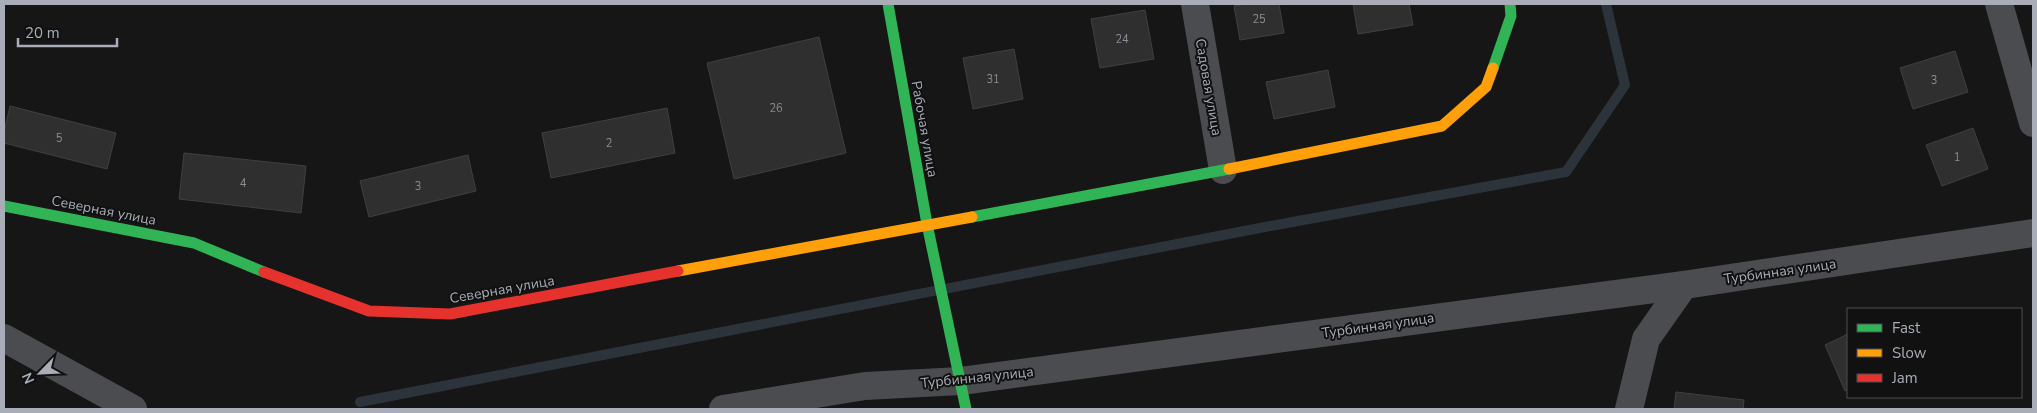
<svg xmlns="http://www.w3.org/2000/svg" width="2037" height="413" font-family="'Nunito Sans',sans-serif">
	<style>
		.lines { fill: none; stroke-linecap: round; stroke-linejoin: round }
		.stream { stroke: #2c333a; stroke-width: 10 }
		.building { fill: #2f2f30; stroke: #3f4043 }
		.street { stroke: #4b4c4f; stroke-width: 28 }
		.fast { stroke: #30b455; stroke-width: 11 }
		.slow { stroke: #ff9f0a; stroke-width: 11 }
		.jam { stroke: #e5322d; stroke-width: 11 }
		.labels { text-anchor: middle; stroke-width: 4; stroke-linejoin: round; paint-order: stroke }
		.number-label { font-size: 11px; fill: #8a8e95 }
		.street-label { font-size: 14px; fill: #a8adb7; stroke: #111112 }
	</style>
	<rect width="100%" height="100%" fill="#161617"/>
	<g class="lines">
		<path class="stream" d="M 360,402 L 1265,227 L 1566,172 L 1625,85 L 1606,4"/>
	</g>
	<g class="building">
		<path d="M 1246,4 L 1279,4 L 1284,33 L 1240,40 L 1234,6 Z"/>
		<path d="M 1353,4 L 1409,4 L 1413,25 L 1358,34 Z"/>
		<path d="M 1145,10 L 1154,59 L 1100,68 L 1091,19 Z"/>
		<path d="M 819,37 L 846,153 L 734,179 L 707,63 Z"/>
		<path d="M 1014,49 L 1023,99 L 973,109 L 963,58 Z"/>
		<path d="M 1955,51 L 1968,92 L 1913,109 L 1900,68 Z"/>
		<path d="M 1328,70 L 1335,107 L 1274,119 L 1266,82 Z"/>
		<path d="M 10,106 L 116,133 L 107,169 L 4,143 L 4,132 Z"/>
		<path d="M 667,108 L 675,153 L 551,178 L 542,133 Z"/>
		<path d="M 1973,128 L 1988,169 L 1942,186 L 1926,145 Z"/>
		<path d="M 184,153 L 306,166 L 301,213 L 179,199 Z"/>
		<path d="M 468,155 L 476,191 L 369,217 L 360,181 Z"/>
		<path d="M 1848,334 L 1848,390 L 1845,391 L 1825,345 Z"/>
		<path d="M 1676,392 L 1744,400 L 1743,409 L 1674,409 Z"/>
	</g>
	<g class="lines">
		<g class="street">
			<path d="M 1195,4 L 1223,170"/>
			<path d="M 1999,4 L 2033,123"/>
			<path d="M 4,338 L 133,409"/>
			<path d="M 723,409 L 865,386 L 961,381 L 1684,285 L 2033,233"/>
			<path d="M 1629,409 L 1646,339 L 1684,285"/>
		</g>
		<g class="fast">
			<path d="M 888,4 L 927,224 L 966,409"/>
			<path d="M 1493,68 L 1511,16 L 1510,4"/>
			<path d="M 4,206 L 194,243 L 264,272"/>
			<path d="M 972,217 L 1229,169"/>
		</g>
		<g class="slow">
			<path d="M 1229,169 L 1442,126 L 1486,87 L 1493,68"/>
			<path d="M 678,271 L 972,217"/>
		</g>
		<path class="jam" d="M 264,272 L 369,311 L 450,314 L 678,271"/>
	</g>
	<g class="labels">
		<g class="number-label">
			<text x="1259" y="23">25</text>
			<text x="1122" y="43">24</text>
			<text x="993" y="83">31</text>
			<text x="1934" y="84">3</text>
			<text x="776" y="112">26</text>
			<text x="59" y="142">5</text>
			<text x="609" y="147">2</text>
			<text x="1957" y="161">1</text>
			<text x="243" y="187">4</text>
			<text x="418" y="190">3</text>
		</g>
		<g class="street-label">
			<text transform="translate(1209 87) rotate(80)" y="5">Садовая улица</text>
			<text transform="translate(925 129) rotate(80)" y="5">Рабочая улица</text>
			<text transform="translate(104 210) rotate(11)" y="5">Северная улица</text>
			<text transform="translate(1780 271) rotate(-8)" y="5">Турбинная улица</text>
			<text transform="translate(502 289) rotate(-10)" y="5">Северная улица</text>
			<text transform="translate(1378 325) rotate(-8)" y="5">Турбинная улица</text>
			<text transform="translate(977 377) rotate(-6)" y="5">Турбинная улица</text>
		</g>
	</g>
	<rect width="2037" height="413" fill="none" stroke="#a8adb7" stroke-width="10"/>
	<rect x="1847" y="308" width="175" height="90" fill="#111112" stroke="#4d4f54"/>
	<rect x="1857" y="324" width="25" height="8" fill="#30b455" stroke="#4d4f54"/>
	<text x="1892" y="333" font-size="15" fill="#a8adb7">Fast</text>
	<rect x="1857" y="349" width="25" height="8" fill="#ff9f0a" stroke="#4d4f54"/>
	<text x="1892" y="358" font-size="15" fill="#a8adb7">Slow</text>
	<rect x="1857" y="374" width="25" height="8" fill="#e5322d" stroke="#4d4f54"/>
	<text x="1892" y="383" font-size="15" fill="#a8adb7">Jam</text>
	<g transform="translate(40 373) rotate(246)" stroke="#111112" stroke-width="4" paint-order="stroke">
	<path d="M0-4L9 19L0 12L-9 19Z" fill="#a8adb7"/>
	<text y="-8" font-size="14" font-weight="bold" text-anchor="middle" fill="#a8adb7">N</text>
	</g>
	<path d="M18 38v8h99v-8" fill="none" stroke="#a8adb7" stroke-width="2.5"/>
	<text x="25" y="38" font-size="15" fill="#a8adb7" stroke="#111112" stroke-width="4" paint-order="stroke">20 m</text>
</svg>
